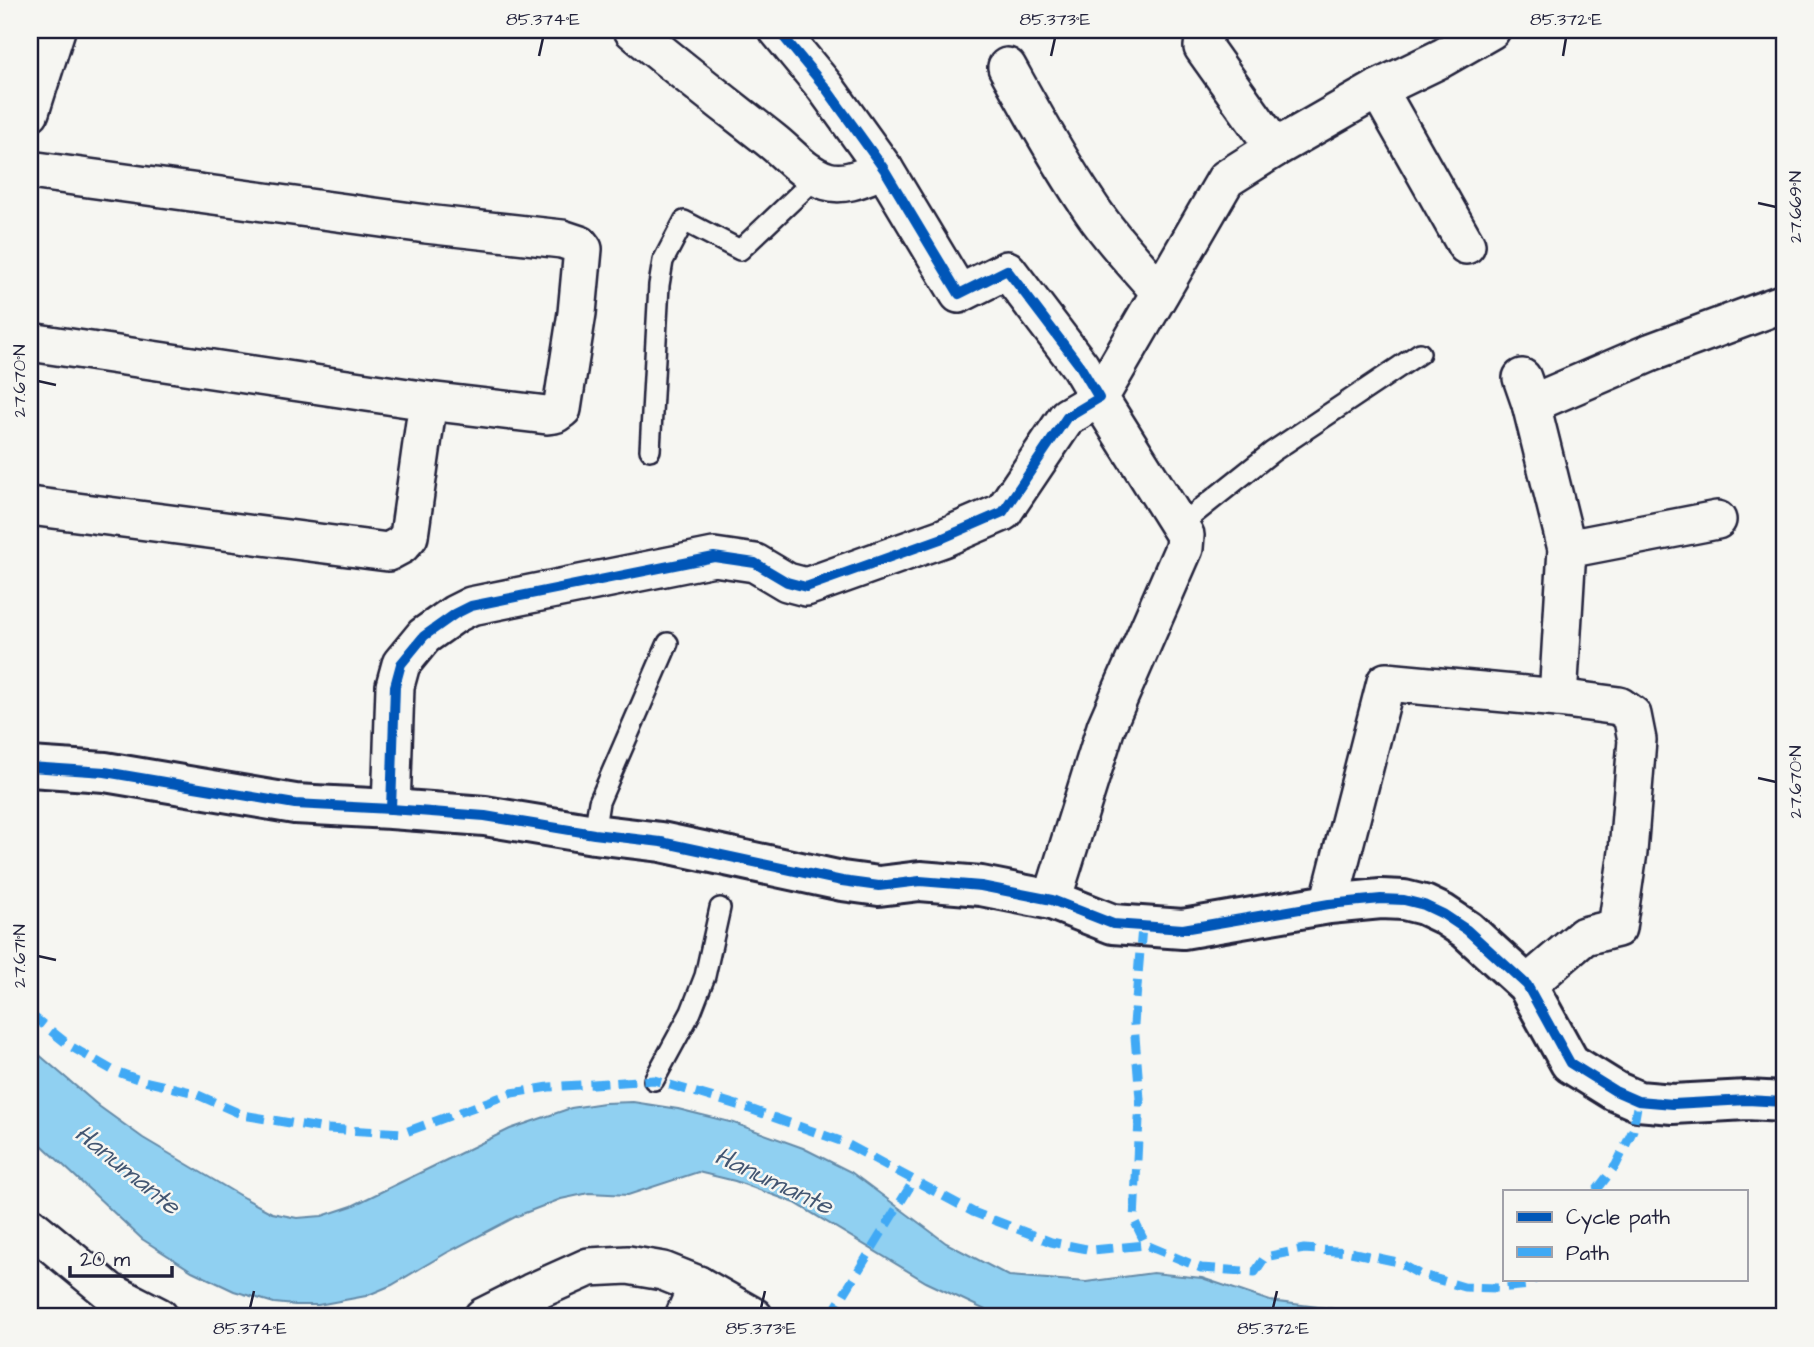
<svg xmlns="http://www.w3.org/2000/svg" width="1814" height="1347" font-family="'Architects Daughter',sans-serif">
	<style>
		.water { fill: #90d0f1; stroke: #648aa8; stroke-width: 2 }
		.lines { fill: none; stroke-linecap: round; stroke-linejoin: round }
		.service-casing { stroke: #22223b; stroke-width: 24 }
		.minor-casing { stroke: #22223b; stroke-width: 42 }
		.tertiary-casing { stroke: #22223b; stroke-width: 44 }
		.service { stroke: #f6f6f2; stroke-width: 19 }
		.minor { stroke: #f6f6f2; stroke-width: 37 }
		.tertiary { stroke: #f6f6f2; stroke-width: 38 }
		.quiet { stroke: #3fa9f5; stroke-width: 9; stroke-dasharray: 18 9; stroke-linecap: butt }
		.cycleway-casing { stroke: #f6f6f2; stroke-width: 15 }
		.cycleway { stroke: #0057b8; stroke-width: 10 }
		.ticks { fill: none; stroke: #22223b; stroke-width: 2.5 }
		.labels { text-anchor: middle; stroke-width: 5; stroke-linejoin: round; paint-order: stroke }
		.water-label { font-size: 26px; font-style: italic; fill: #435672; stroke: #f6f6f2 }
		.neatline { fill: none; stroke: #22223b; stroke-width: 2.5 }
		.ticks-label { font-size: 18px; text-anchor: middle; fill: #22223b }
	</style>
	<rect width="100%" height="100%" fill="#f6f6f2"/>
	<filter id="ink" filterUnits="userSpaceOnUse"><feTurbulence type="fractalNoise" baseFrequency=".0143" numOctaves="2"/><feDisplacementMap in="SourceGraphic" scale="14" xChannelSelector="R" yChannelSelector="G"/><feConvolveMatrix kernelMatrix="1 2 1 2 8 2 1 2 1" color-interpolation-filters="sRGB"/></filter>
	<g filter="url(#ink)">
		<g class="water">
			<path d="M 30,1047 L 100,1107 L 143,1138 L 244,1198 L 272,1213 L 297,1218 L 322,1216 L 352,1206 L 510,1129 L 571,1108 L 604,1103 L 633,1102 L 678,1109 L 734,1123 L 803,1148 L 851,1172 L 946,1243 L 1009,1276 L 1086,1282 L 1153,1273 L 1202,1278 L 1270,1301 L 1350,1311 L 1369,1317 L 1000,1317 L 926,1282 L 795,1203 L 735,1181 L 698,1172 L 628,1195 L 589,1193 L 561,1199 L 517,1216 L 448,1252 L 392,1285 L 366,1296 L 318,1305 L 295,1305 L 274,1303 L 234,1291 L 192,1271 L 142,1239 L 30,1134 Z"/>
			<path d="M 1590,1313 L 1627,1317 L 1540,1317 L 1547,1316 Z"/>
		</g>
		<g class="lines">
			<g class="service-casing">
				<g id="service">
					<path d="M 650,450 L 659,285 L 663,261 L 684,221 L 740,250 L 817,177"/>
					<path d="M 1179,526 L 1272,452 L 1420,353"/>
					<path d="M 594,834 L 599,802 L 668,643"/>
					<path d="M 654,1080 L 691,1012 L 705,976 L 720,908"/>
				</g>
			</g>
			<g class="minor-casing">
				<g id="minor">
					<path d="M 633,30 C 678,68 725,104 772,141 C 790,155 804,174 827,181 C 846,187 867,175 884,169"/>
					<path d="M 1205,30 L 1203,47 L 1275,148"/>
					<path d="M 1007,67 C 1032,112 1057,158 1086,201 C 1107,234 1135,263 1160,292"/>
					<path d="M 1378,89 L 1466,245"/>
					<path d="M 30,112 L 56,30"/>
					<path d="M 30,170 L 426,224 L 562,239 L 580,245 L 583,249 L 577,313 L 562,409 L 555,414 L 547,415 L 428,401"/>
					<path d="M 30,342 L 428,401 L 409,536 L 401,545 L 388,552 L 30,506"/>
					<path d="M 1522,378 L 1531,404 L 1567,549 L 1558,698"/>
					<path d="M 1531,404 L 1652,352 L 1784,303"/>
					<path d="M 1567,549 L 1717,520"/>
					<path d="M 391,809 L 395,686 L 401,664 L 424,636 L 455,614 L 471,606 L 714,557 L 755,563 L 787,582 L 806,587 L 943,538 L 1003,512 L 1067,417 L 1099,398 L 1080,366 L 1007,270 L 959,294 L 884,169 L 825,87 L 778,30"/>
					<path d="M 1052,900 L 1106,727 L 1184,548 L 1185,535 L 1099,398 L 1226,179 L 1275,148 L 1378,89 L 1442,58 L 1491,30"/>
					<path d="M 1329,904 L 1386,682 L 1558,698 L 1619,706 L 1632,715 L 1637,740 L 1628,852 L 1617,928 L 1584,936 L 1527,985"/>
					<path d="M 30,1226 L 110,1292 L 159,1317"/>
					<path d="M 483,1317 L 531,1293 L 589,1267 L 628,1265 L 663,1271 L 698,1285 L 754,1317"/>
					<path d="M 684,1317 L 698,1285"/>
				</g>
			</g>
			<g class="tertiary-casing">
				<path id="tertiary" d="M 30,767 L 105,772 L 295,804 L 391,809 L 485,816 L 594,834 L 661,842 L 842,881 L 879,886 L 920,881 L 981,886 L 1052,900 L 1113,924 L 1183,929 L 1329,904 L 1381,899 L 1404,900 L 1424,905 L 1443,914 L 1467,930 L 1527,985 L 1570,1063 L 1615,1091 L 1638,1101 L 1673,1104 L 1747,1100 L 1784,1102"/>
			</g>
			<use href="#service" class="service"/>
			<use href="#minor" class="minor"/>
			<use href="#tertiary" class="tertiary"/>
			<g class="quiet">
				<path d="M 1142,927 L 1134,1024 L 1140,1099 L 1134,1220 L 1146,1245 L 1201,1268 L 1255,1272 L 1265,1257 L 1304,1249 L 1350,1252 L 1398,1262 L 1419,1274 L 1464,1287 L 1501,1288 L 1529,1285 L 1534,1279"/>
				<path d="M 30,1014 L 70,1046 L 112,1070 L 140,1080 L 191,1092 L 243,1115 L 326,1129 L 403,1133 L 512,1093 L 549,1087 L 654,1080 L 747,1108 L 843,1142 L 973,1212 L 1051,1242 L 1092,1250 L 1146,1245"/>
				<path d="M 1596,1191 L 1616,1165 L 1633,1130 L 1638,1101"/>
				<path d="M 830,1317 L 914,1180"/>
			</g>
			<g class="cycleway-casing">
				<g id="cycleway">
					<path d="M 30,767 L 105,772 L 295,804 L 391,809 L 485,816 L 594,834 L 661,842 L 842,881 L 879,886 L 920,881 L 981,886 L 1052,900 L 1113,924 L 1183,929 L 1329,904 L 1381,899 L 1404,900 L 1424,905 L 1443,914 L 1467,930 L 1527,985 L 1570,1063 L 1615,1091 L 1638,1101 L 1673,1104 L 1747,1100 L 1784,1102"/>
					<path d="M 391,809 L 395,686 L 401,664 L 424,636 L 455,614 L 471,606 L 714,557 L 755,563 L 787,582 L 806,587 L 943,538 L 1003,512 L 1067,417 L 1099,398 L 1080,366 L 1007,270 L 959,294 L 884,169 L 825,87 L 778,30"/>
				</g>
			</g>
			<use href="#cycleway" class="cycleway"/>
		</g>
	</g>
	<path class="ticks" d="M 539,56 L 543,38M 1051,56 L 1055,38M 1563,56 L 1566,38M 1758,203 L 1776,207M 38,381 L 56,385M 1758,778 L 1776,782M 38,956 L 56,960M 250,1308 L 254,1291M 761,1308 L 765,1291M 1273,1308 L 1277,1291"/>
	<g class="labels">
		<g class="water-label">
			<text transform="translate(128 1169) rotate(39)" y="9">Hanumante</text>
			<text transform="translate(774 1180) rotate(25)" y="9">Hanumante</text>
		</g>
	</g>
	<rect width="1814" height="1347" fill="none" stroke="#f6f6f2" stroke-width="77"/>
	<rect x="1503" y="1190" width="245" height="91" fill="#f6f6f2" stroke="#a1a1a9" stroke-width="2"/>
	<rect x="1517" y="1212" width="35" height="10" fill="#0057b8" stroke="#a1a1a9" stroke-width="2"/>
	<text x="1566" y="1224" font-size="21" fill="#22223b">Cycle path</text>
	<rect x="1517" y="1247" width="35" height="10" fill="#3fa9f5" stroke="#a1a1a9" stroke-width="2"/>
	<text x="1566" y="1260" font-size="21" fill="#22223b">Path</text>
	<path d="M70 1266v10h102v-10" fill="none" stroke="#22223b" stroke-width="3.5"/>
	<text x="80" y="1266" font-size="21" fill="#22223b" stroke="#f6f6f2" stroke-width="5" paint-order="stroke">20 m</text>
	<rect x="38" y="38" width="1738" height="1270" class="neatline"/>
	<g class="ticks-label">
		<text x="543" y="25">85.374°E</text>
		<text x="1055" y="25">85.373°E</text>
		<text x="1566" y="25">85.372°E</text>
		<text transform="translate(1795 207) rotate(-90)" y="6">27.669°N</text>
		<text transform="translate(19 381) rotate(-90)" y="6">27.670°N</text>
		<text transform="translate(1795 782) rotate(-90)" y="6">27.670°N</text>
		<text transform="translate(19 956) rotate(-90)" y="6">27.671°N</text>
		<text x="250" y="1334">85.374°E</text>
		<text x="761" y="1334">85.373°E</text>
		<text x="1273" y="1334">85.372°E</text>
	</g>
</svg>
